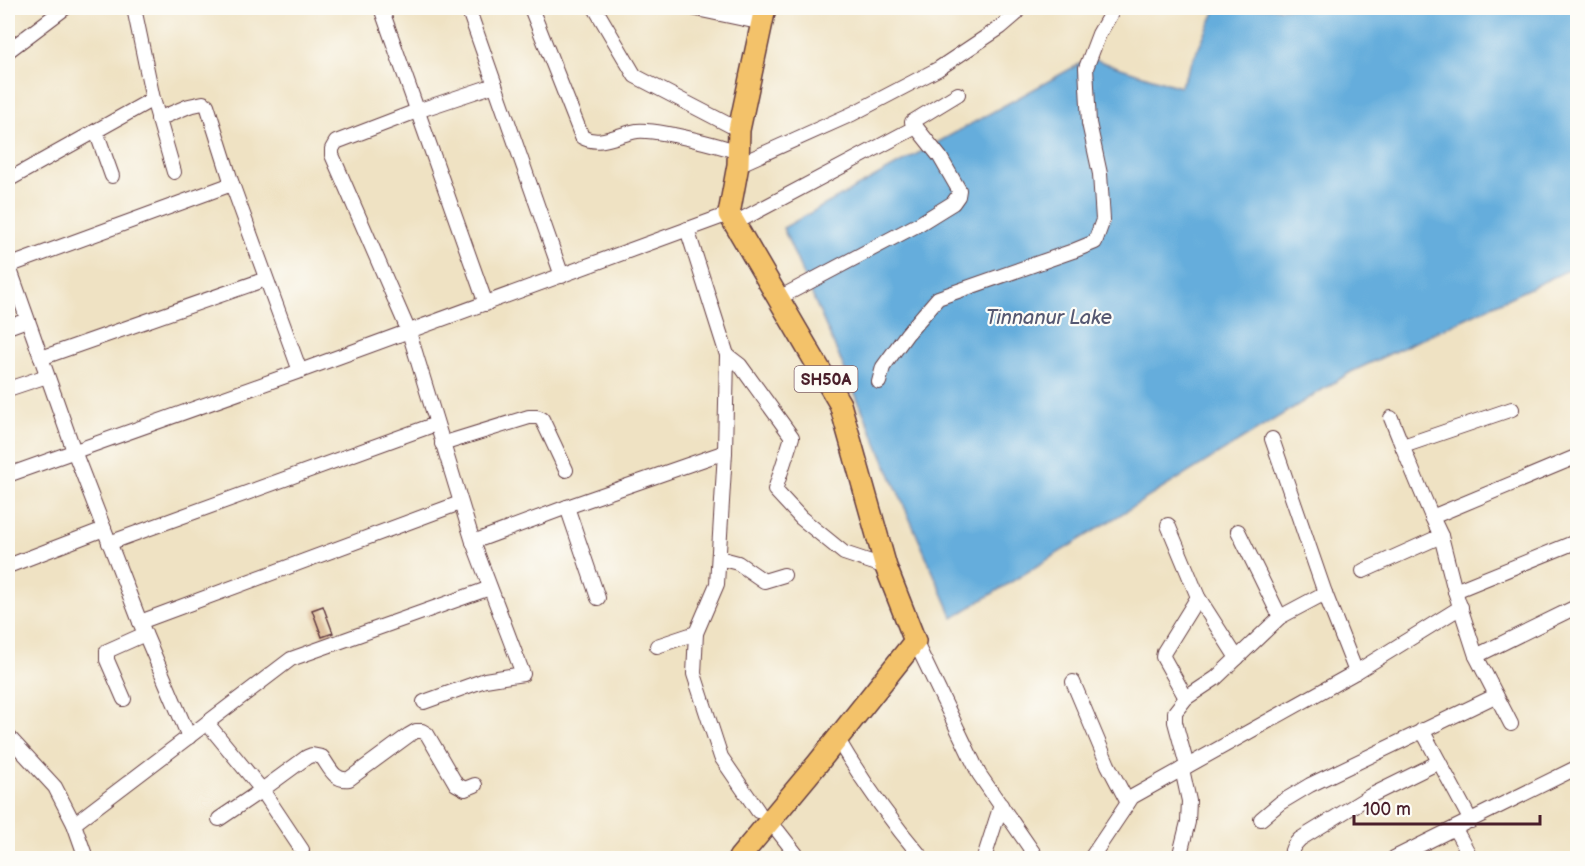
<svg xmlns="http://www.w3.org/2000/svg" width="1585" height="866" font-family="'Balsamiq Sans',sans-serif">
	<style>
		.water { fill: #65addc; stroke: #586684; stroke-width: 1.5 }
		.building { fill: #dcb993 }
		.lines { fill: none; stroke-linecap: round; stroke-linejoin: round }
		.minor-casing { stroke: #633c42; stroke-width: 16 }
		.primary-casing { stroke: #633c42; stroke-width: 24 }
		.minor { stroke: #fff; stroke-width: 14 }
		.primary { stroke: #f3c26a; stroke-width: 21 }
		.labels { text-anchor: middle; stroke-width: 4.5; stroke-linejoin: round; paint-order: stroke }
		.shield { fill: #fdfcf7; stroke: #806168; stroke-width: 1.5 }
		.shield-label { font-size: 16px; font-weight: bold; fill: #4a1f2b }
		.water-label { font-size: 20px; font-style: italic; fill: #555872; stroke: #fdfcf7 }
	</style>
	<rect width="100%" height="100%" fill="#fdfcf7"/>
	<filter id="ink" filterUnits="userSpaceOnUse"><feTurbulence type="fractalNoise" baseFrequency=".0167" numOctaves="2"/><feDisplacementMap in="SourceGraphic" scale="12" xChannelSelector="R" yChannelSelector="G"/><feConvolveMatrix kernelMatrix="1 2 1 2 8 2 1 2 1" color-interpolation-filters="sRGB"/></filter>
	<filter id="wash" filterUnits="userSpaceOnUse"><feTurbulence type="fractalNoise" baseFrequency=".008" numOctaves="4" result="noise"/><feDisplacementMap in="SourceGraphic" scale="24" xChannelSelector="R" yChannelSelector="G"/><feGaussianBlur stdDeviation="1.35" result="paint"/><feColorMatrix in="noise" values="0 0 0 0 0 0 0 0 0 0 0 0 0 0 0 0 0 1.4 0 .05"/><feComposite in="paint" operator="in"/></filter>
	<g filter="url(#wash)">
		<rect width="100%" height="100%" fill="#efe2c3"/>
		<path class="water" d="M 1217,8 L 1577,8 L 1577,266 L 1351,372 L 953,618 L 783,228 L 1090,58 L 1180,87 Z"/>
		<g id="blocks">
			<path class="building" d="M 323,606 L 333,633 L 322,637 L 312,610 Z"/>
		</g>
	</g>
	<g filter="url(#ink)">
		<use href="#blocks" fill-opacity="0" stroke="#633c42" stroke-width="1.5"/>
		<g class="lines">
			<g class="minor-casing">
				<g id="minor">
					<path d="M 134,8 L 153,99 L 174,172"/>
					<path d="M 381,8 L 486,304"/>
					<path d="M 468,8 L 562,276"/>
					<path d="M 531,8 L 582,137 C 600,147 618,134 637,131 C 649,130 662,133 674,135 C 697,140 716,144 738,152"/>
					<path d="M 595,8 L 635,76 L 739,130"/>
					<path d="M 692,8 L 763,23"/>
					<path d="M 8,51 L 65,8"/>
					<path d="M 158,119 L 189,106 L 203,103 L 207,105 L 232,184 L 300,371"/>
					<path d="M 96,131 L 112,176"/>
					<path d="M 738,165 L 852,114 L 938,69 L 1001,27 L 1015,15 L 1019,8"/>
					<path d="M 8,180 L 153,99"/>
					<path d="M 735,223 L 916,127"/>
					<path d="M 687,229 L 727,355 L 725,452 L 717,584 L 696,633 L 694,674 L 721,757 L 758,811"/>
					<path d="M 8,264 L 74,451 L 140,622 L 189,737"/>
					<path d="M 8,266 L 232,184"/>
					<path d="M 779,298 L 919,224 L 953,203 L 958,196 L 959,190 L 940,157 L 912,122 L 958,94"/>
					<path d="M 8,327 L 27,320"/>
					<path d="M 727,355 L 740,365 L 792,437 L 775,490 L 801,518 L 844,553 L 886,567"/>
					<path d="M 41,358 L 266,279"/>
					<path d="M 879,382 L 883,367 L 907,334 L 938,298 L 1073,251 L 1095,242 L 1103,220 L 1100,174 L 1089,123 L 1086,68 L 1099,34 L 1114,8"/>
					<path d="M 8,389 L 47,376"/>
					<path d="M 1391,418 L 1403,448"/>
					<path d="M 1272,439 L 1325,593 L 1356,672"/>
					<path d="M 442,444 L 529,417 L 537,417 L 542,419 L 566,470"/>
					<path d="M 8,475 L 300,371 L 729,214"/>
					<path d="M 567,507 L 598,598"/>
					<path d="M 1432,517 L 1403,448 L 1409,444 L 1512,409"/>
					<path d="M 1168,525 L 1198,597 L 1237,658"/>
					<path d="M 1238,531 L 1280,617"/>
					<path d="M 473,542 L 567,507 L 725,452"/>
					<path d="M 109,543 L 436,424"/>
					<path d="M 719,558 L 738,563 L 764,581 L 784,575"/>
					<path d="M 8,566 L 104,529"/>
					<path d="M 1363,571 L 1441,536"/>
					<path d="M 1455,591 L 1578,541"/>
					<path d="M 140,622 L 460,503"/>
					<path d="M 915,641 L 979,774 L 1037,858"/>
					<path d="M 657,646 L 696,633"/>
					<path d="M 1476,656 L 1578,606"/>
					<path d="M 1073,682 L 1108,765 L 1128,803"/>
					<path d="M 1186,698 L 1163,657 L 1164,652 L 1198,597"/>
					<path d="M 124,699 L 107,660 L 107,651 L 145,634"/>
					<path d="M 424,702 L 485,680 L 523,674 L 473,542 L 409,332 L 332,155 L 332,149 L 336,142 L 417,111 L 495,85"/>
					<path d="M 207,723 L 262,790 L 307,757 L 312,755 L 322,757 C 330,768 334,781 349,779 L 409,735 L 416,731 L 422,731 L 427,734 L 456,784 L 465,789 L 475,785"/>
					<path d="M 1511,724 L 1476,656 L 1455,591 L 1441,536 L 1432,517 L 1578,456"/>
					<path d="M 1422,730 L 1471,821"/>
					<path d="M 8,736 L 55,787 L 74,824 L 86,858"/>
					<path d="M 837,738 C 862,781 891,821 922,858"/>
					<path d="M 1187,766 L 1175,722 L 1175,712 L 1186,698 L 1216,678 L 1280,617 L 1325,593"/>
					<path d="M 219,819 L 262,790 L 302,850"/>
					<path d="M 1261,819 L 1280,803 L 1310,785 L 1495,696"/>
					<path d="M 74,824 L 291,659 L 490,588"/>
					<path d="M 1455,829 L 1471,858"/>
					<path d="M 778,831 L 799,858"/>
					<path d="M 984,858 L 1001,805"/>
					<path d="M 1091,858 L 1132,797 L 1356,672 L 1461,607"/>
					<path d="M 1179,858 L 1188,822 L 1189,801 L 1182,769"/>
					<path d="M 1292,858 C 1290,850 1294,845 1300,839 L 1370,796 L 1439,762"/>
					<path d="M 1394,858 L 1578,767"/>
				</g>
			</g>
			<g class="primary-casing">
				<path id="primary" d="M 739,858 L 818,763 L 915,641 L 886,567 L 840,404 L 729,214 L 738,165 L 739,130 L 765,8"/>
			</g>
			<use href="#minor" class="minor"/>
			<use href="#primary" class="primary"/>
		</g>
	</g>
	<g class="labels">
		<rect class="shield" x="794.5" y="366" width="63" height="26" rx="4.5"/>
		<g class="shield-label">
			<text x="826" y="385">SH50A</text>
		</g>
		<g class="water-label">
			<text x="1049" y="324">Tinnanur Lake</text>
		</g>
	</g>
	<rect width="1585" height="866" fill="none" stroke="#fdfcf7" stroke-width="30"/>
	<path d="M1354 815v9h186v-9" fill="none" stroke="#4a1f2b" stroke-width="3"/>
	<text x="1363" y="815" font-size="18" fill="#4a1f2b" stroke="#fdfcf7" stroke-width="4.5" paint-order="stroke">100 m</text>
</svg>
